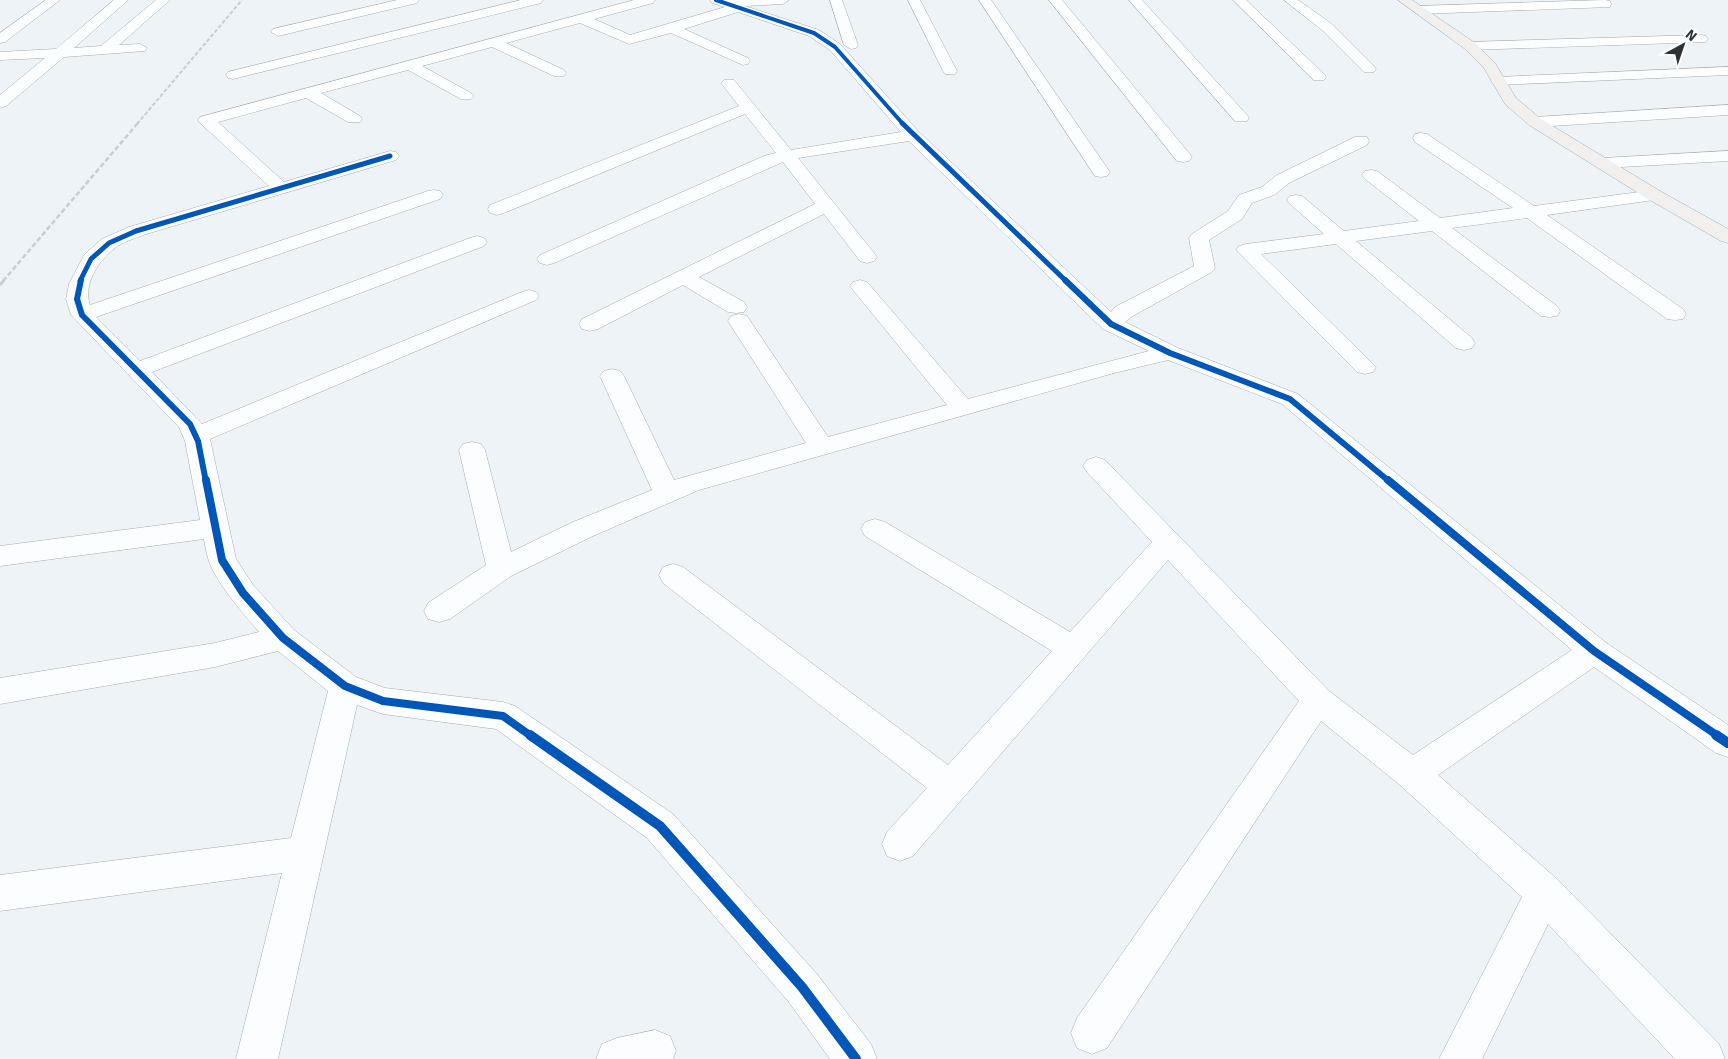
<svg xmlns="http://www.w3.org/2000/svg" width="1728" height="1059" font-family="Signika,sans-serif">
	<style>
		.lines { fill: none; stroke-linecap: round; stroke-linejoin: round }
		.street-casing { stroke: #a8adb0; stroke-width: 1 }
		.secondary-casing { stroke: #a8adb0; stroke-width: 1 }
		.street { fill: #fcfdfe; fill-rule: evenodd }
		.secondary { fill: #f1f0ee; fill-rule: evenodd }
		.rail-far2 { stroke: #cbcdce; stroke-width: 2; stroke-dasharray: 4 2; stroke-linecap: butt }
		.rail-far1 { stroke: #cbcdce; stroke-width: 2.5; stroke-dasharray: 5 2.5; stroke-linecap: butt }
		.rail { stroke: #cbcdce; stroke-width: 3; stroke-dasharray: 6 3; stroke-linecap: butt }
		.cycleway-far4-casing { stroke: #fff; stroke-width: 5.5 }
		.cycleway-far3-casing { stroke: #fff; stroke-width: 7 }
		.cycleway-far2-casing { stroke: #fff; stroke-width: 9 }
		.cycleway-far1-casing { stroke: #fff; stroke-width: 11 }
		.cycleway-casing { stroke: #fff; stroke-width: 13 }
		.cycleway-far4 { stroke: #0057b8; stroke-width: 4 }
		.cycleway-far3 { stroke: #0057b8; stroke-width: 5 }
		.cycleway-far2 { stroke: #0057b8; stroke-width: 6 }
		.cycleway-far1 { stroke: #0057b8; stroke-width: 8 }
		.cycleway { stroke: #0057b8; stroke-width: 10 }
	</style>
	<rect width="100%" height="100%" fill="#eef3f7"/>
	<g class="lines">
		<g class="street-casing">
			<g id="street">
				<path d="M 46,0 L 60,0 L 5,42 L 0,43 L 0,33 Z"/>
				<path d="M 114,0 L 128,0 L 74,48 L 101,46 L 156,0 L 170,0 L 119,45 L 140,44 L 147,48 L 145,51 L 64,57 L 6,106 L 0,108 L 0,95 L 45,58 L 0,60 L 0,52 L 56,49 Z"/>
				<path d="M 397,0 L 419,0 L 417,3 L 278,36 L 271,32 L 273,29 Z"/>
				<path d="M 521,0 L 543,0 L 541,3 L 233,79 L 228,78 L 226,75 L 228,72 Z"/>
				<path d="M 634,0 L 655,0 L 653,3 L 594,19 L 630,35 L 725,7 L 712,3 L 710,0 L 789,0 L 783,4 L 745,6 L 819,30 L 840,44 L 919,132 L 1111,312 L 1115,307 L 1194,266 L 1189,238 L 1192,234 L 1228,211 L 1239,195 L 1262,187 L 1277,175 L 1355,137 L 1367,137 L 1369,141 L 1367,145 L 1289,183 L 1274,195 L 1252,203 L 1242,219 L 1209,240 L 1215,268 L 1212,272 L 1131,317 L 1125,322 L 1178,348 L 1298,394 L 1605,642 L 1728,725 L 1728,757 L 1716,753 L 1594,667 L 1438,775 L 1557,879 L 1719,1044 L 1725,1059 L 1675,1059 L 1548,924 L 1482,1059 L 1439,1059 L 1522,897 L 1400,785 L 1321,721 L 1107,1048 L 1092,1054 L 1077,1048 L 1071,1033 L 1077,1018 L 1299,701 L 1168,560 L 913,856 L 900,861 L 887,856 L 882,844 L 887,832 L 927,788 L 663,583 L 659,575 L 663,567 L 673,564 L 683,567 L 948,765 L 1052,651 L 865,536 L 861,529 L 865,522 L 875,519 L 885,522 L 1070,632 L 1152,542 L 1087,472 L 1083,466 L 1087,460 L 1096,457 L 1105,460 L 1329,691 L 1413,755 L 1572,650 L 1282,404 L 1168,360 L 1114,373 L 699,490 L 593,536 L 511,576 L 450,619 L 439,622 L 428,619 L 424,611 L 428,603 L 486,565 L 459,450 L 463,444 L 472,442 L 481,444 L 485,450 L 511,552 L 573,522 L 652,490 L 600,376 L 604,371 L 612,369 L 620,371 L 624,376 L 674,480 L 806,443 L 728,321 L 731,316 L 739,314 L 747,316 L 828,437 L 947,405 L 853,290 L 850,286 L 853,282 L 860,280 L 867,282 L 968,399 L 1149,351 L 1103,329 L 909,141 L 798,158 L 874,253 L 877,257 L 874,261 L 867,263 L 860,261 L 824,214 L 699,277 L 744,302 L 747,307 L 744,312 L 736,313 L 728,312 L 683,285 L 598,329 L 590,331 L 582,329 L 579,324 L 582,319 L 815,204 L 783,162 L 554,263 L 547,265 L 540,263 L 537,259 L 540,255 L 764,156 L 776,153 L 745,114 L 504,213 L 497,215 L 490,213 L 488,209 L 490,205 L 739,106 L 721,83 L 724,80 L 734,80 L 791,150 L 901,132 L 830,50 L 809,36 L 738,12 L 684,29 L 748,58 L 750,61 L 748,64 L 743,65 L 671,33 L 629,44 L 580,23 L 506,43 L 564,70 L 566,73 L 564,76 L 554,76 L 492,47 L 422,66 L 471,93 L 474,96 L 471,99 L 461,99 L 408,70 L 321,93 L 360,116 L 362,119 L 360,122 L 348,122 L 306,98 L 218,122 L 284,182 L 390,151 L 396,152 L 399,156 L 396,160 L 143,235 C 134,239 122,242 115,248 C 98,261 83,284 90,305 L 428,191 L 434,190 L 440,191 L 443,195 L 440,199 L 96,317 L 140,361 L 470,238 L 477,236 L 484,238 L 487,242 L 484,246 L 152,372 L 202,424 L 522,292 L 529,290 L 536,292 L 539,296 L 536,300 L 210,439 L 236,559 L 253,585 L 294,630 L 356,677 L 385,688 L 503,702 L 515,706 L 673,814 L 816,973 L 871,1044 L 877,1059 L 830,1059 L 788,1001 L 647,838 L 496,729 L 383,714 L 357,705 L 278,1059 L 236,1059 L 282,873 L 0,911 L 0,875 L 291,838 L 328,691 L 278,651 L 215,667 L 0,704 L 0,678 L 215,643 L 259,632 C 244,614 214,581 208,558 C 206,552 205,545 204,539 L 0,566 L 0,546 L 200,520 L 185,441 L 179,427 L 71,315 L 66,299 L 69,284 L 84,255 L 102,239 L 129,227 L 269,186 L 200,123 L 198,120 L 200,117 Z"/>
				<path d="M 830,0 L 842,0 L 858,45 L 856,48 L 851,49 L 844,45 Z"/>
				<path d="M 908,0 L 920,0 L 957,71 L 955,74 L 945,74 L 943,71 Z"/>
				<path d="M 979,0 L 991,0 L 1110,172 L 1107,176 L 1101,177 L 1095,176 Z"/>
				<path d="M 1049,0 L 1062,0 L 1189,153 L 1192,157 L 1189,161 L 1183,162 L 1177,161 Z"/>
				<path d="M 1129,0 L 1142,0 L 1247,115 L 1249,118 L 1247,121 L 1235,121 Z"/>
				<path d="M 1233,0 L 1246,0 L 1324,74 L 1326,77 L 1324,80 L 1314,80 Z"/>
				<path d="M 1284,0 L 1298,0 L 1332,24 L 1374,66 L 1376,69 L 1374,72 L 1364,72 L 1322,30 Z"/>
				<path d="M 1605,0 L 1610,1 L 1611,4 L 1610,7 L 1419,14 L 1413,10 L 1419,6 Z"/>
				<path d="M 1701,35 L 1706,36 L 1708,39 L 1706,42 L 1470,50 L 1463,46 L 1470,42 Z"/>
				<path d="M 1728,67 L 1728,75 L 1498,85 L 1493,84 L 1491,81 L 1493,78 L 1498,77 Z"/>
				<path d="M 1728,105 L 1728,115 L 1535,127 L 1529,125 L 1527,122 L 1529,119 L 1535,117 Z"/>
				<path d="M 1421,133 L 1427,134 L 1534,206 L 1654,190 L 1660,191 L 1663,195 L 1660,199 L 1654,200 L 1547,215 L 1683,309 L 1686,314 L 1683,319 L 1675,320 L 1667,319 L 1527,218 L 1452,228 L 1557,306 L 1560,311 L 1557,316 L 1549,317 L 1541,316 L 1432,231 L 1356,241 L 1472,338 L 1475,343 L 1472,348 L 1464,350 L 1456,348 L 1336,244 L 1261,254 L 1376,367 L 1373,372 L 1365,374 L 1357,372 L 1236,250 L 1239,246 L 1246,244 L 1324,234 L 1290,204 L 1287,200 L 1290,196 L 1296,195 L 1302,196 L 1344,231 L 1419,221 L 1365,179 L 1362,175 L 1365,171 L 1371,170 L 1377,171 L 1440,218 L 1513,208 L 1415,142 L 1413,138 L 1415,134 Z"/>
				<path d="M 1728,151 L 1728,161 L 1603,168 L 1597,167 L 1594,163 L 1597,159 L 1603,158 Z"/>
				<path d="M 655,1030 L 670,1036 L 676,1051 L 673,1059 L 596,1059 L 602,1044 L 617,1038 Z"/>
			</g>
		</g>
		<g class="secondary-casing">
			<path id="secondary" d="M 1398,0 L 1412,0 L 1475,43 L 1495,63 L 1516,98 L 1541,119 L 1660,191 L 1728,229 L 1728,243 L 1721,241 L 1648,199 L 1529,125 L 1505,104 L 1484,68 L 1465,49 Z"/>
		</g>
		<use href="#street" class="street"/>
		<use href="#secondary" class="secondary"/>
		<path class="rail-far2" d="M 137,124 L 242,0"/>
		<path class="rail-far1" d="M 3,281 L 138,123"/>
		<path class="rail" d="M 0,285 L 4,280"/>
		<g class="cycleway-far4-casing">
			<path id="cycleway-far4" d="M 716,0 L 814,33 L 835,47 L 903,124"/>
		</g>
		<g class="cycleway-far3-casing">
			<g id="cycleway-far3">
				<path d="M 902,123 L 1066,281"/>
				<path d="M 80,281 L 91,259 L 109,243 L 136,231 L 390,156"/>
			</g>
		</g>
		<g class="cycleway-far2-casing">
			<g id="cycleway-far2">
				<path d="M 81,280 L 77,299 L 82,315 L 190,424 L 198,441 L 206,482"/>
				<path d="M 1065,280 L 1111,324 L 1170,353 L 1290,399 L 1390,482"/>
			</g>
		</g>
		<g class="cycleway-far1-casing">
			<g id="cycleway-far1">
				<path d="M 206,480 L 222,560 L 243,593 L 283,638 L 345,686 L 383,701 L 503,716 L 531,736"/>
				<path d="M 1388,480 L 1594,651 L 1718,736"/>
			</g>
		</g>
		<g class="cycleway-casing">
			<g id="cycleway">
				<path d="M 530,735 L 660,826 L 802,987 L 856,1059"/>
				<path d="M 1716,735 L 1728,743"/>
			</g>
		</g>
		<use href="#cycleway-far4" class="cycleway-far4"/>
		<use href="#cycleway-far3" class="cycleway-far3"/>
		<use href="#cycleway-far2" class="cycleway-far2"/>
		<use href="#cycleway-far1" class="cycleway-far1"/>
		<use href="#cycleway" class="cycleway"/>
	</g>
	<g transform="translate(1683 45) rotate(40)" stroke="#ffffff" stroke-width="4" paint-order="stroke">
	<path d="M0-4L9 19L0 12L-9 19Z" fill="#2d3133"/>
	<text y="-8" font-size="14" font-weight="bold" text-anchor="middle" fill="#2d3133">N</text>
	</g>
</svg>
